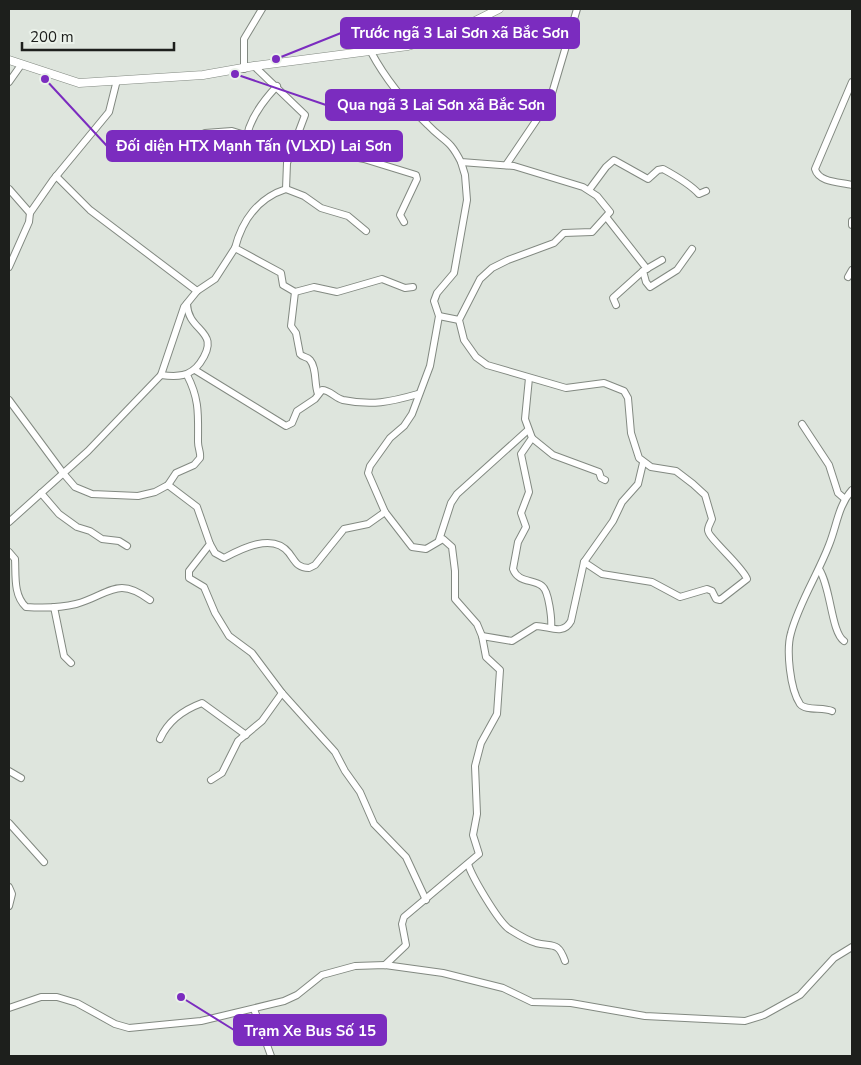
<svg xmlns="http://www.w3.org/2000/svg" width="861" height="1065" font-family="'Nunito Sans',sans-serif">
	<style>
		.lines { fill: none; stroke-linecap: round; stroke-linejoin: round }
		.minor-casing { stroke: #828981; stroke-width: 8 }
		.tertiary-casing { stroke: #828981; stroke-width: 9 }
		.minor { stroke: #fff; stroke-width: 6 }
		.tertiary { stroke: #fff; stroke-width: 8 }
		.leader { fill: none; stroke: #7b2cbf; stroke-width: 2 }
		.callout-dot { fill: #7b2cbf; stroke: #ebf2ea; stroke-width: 2 }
		.callout { fill: #7b2cbf; stroke: #7b2cbf; stroke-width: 2 }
		.callout-label { font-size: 15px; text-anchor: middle; font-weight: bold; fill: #fff }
	</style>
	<rect width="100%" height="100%" fill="#dee5dd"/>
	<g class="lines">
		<g class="minor-casing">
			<g id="minor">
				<path d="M 371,52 C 386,80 405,103 428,125 C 444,142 449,138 461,162 L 514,166 L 583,187 L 597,196 L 610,212 L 592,232 L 564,233 L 554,243 L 508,260 L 492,268 L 480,279 L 459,320 L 464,340 L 476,357 L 487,365 L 566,388 L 604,383 L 624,391 L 628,398 L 631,433 L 639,458 L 651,467 L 676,471 L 693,484 L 705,495 L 712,519 C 711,522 708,526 708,530 C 707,537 743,567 747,579 L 720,600 L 716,599 L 712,591 L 707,589 L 680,597 L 652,582 L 602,574 L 584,562"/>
				<path d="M 254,66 L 305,115 L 287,163 L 286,189 C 258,198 242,221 235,248 L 281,273 L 283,285 L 295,292 L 314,287 L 337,292 L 382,279 L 405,288 L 413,287"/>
				<path d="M 244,69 L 244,39 L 262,9"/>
				<path d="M 9,82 L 21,65"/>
				<path d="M 852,82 L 815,169 C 819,183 841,182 852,185"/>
				<path d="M 205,133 L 232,131 L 245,135"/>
				<path d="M 296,141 L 308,148 L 364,159 L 416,175 L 417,179 L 400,215 L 404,222"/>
				<path d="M 246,147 C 245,124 262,102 277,86"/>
				<path d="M 506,165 L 550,100 L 577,9"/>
				<path d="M 56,176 L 90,210 L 197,291"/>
				<path d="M 9,189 L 30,213 L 53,180 L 109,112 L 117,80"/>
				<path d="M 286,189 L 304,196 L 321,208 L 348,216 L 366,231"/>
				<path d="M 589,190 L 606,167 L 614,160 L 648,179 L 658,170 L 663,169 C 674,175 692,186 699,194 L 706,191"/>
				<path d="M 607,218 L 647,269"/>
				<path d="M 852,221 L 852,225"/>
				<path d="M 9,267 L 29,222 L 30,213"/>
				<path d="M 643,271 L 646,282 L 650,287 L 677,270 L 692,249"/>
				<path d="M 848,277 L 852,270"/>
				<path d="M 295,292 L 291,326 L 296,333 L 300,354 C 303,358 307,356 310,360 C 317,368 314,384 318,394"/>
				<path d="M 616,305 L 613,298 L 643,271 L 662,260"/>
				<path d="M 439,316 L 459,320"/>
				<path d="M 195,370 L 286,426 L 292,423 L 297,411 L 315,399 L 322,390 C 330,390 335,398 343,400 C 372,406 390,402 418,394"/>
				<path d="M 161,375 C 177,377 190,377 200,363 C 223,330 188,333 187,304"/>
				<path d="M 529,378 L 525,419 L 532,438 L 521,454 L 529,492 L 521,513 L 526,527 L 518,542 L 513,569 C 518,583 533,579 542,586 C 549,591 552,620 551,628"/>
				<path d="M 9,400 L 63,473 L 75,487 L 92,494 L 138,496 L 155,492 L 168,485 L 176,473 L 194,465 L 200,458 C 201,453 198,448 198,442 C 198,416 200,400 187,375"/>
				<path d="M 802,424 L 829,465 L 838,493 L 845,499"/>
				<path d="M 532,438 L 553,455 L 599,472 L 601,478 L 605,480"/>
				<path d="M 168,485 L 197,507 L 210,544 L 189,571 L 189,578 L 204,587 L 215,613 L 229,636 L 252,653 L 282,693 L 335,752 L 345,771 L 360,792 L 374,824 L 406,857 L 426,900"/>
				<path d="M 41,493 L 59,514 L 77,527 L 90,531 L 102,539 L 119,541 L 127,546"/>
				<path d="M 9,522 L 88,451 L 161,375 L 184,307 L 197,291 L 215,279 L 235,248"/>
				<path d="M 439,540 L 451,503 L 457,494 L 528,430"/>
				<path d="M 210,544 L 215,553 L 224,558 C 241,549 273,532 289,553 C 295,561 297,568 309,568 L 315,565 L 344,529 L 368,524 L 385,512"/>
				<path d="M 9,552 L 15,559 C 16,574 13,595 26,607 C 42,608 60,608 76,604 C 109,595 117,575 150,600"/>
				<path d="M 819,569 C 831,587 831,632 844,641"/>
				<path d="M 54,607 L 64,656 L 71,663"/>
				<path d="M 482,636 L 512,641 L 536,626 C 549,626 563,636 571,621 L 584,562 L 613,521 L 622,502 L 638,484 L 643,463"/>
				<path d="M 832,711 C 823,707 805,711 800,704 C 790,689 786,650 791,633 C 799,603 818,574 829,545 C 837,525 838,506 852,490"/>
				<path d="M 160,739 C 168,721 183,710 202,703 L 246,735"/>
				<path d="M 9,771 L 21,778"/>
				<path d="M 211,780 L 222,773 L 238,741 L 262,721 L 282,693"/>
				<path d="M 9,823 L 44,862"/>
				<path d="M 468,864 C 472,877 498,921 509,929 C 517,934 526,940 536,943 C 553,947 558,941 565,961"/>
				<path d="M 9,887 L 12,894 L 9,906"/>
				<path d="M 385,965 L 406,945 L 402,924 L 404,917 L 479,854 L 473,835 L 477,814 L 475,766 L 481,743 L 497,714 L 500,670 L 486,657 L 482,636 L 477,624 L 455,599 L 455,571 L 452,547 L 443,539 L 426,549 L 412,547 L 385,512 L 368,473 L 370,466 L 390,438 L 404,426 L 412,414 L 430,366 L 439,316 L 434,301 L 437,293 L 454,273 L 467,200 L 465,175 L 461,162"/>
				<path d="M 9,1008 L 41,997 L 57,997 L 77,1003 L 115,1024 L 129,1028 L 201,1021 L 284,1001 L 297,995 L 322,975 L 355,966 L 385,965 L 443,973 L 503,988 L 532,1002 L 571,1003 L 645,1016 L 745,1021 L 764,1015 L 800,995 L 834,958 L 852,947"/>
				<path d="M 254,1009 L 271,1056"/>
			</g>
		</g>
		<g class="tertiary-casing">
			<path id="tertiary" d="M 9,60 L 79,83 L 203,75 L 254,66 L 408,46 L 449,34 L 499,9"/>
		</g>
		<use href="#minor" class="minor"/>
		<use href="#tertiary" class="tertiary"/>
	</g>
	<path class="leader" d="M276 59L341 33M235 74L326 105M45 79L107 146M181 997L234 1030"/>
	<g class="callout-dot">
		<circle cx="276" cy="59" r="5"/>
		<circle cx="235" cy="74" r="5"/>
		<circle cx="45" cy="79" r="5"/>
		<circle cx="181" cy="997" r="5"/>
	</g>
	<g class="callout">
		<rect x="341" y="18" width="238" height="30" rx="5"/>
		<rect x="326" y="90" width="229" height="30" rx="5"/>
		<rect x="107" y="131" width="295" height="30" rx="5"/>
		<rect x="234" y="1015" width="152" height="30" rx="5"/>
	</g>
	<g class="callout-label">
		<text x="460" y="38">Trước ngã 3 Lai Sơn xã Bắc Sơn</text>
		<text x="441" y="110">Qua ngã 3 Lai Sơn xã Bắc Sơn</text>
		<text x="254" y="151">Đối diện HTX Mạnh Tấn (VLXD) Lai Sơn</text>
		<text x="310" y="1036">Trạm Xe Bus Số 15</text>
	</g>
	<rect width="861" height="1065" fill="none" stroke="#1d1f1c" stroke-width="20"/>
	<path d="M22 42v8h152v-8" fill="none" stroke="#1d1f1c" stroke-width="2.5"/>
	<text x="30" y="42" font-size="15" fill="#1d1f1c" stroke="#ebf2ea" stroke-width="4" paint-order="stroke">200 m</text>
</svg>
